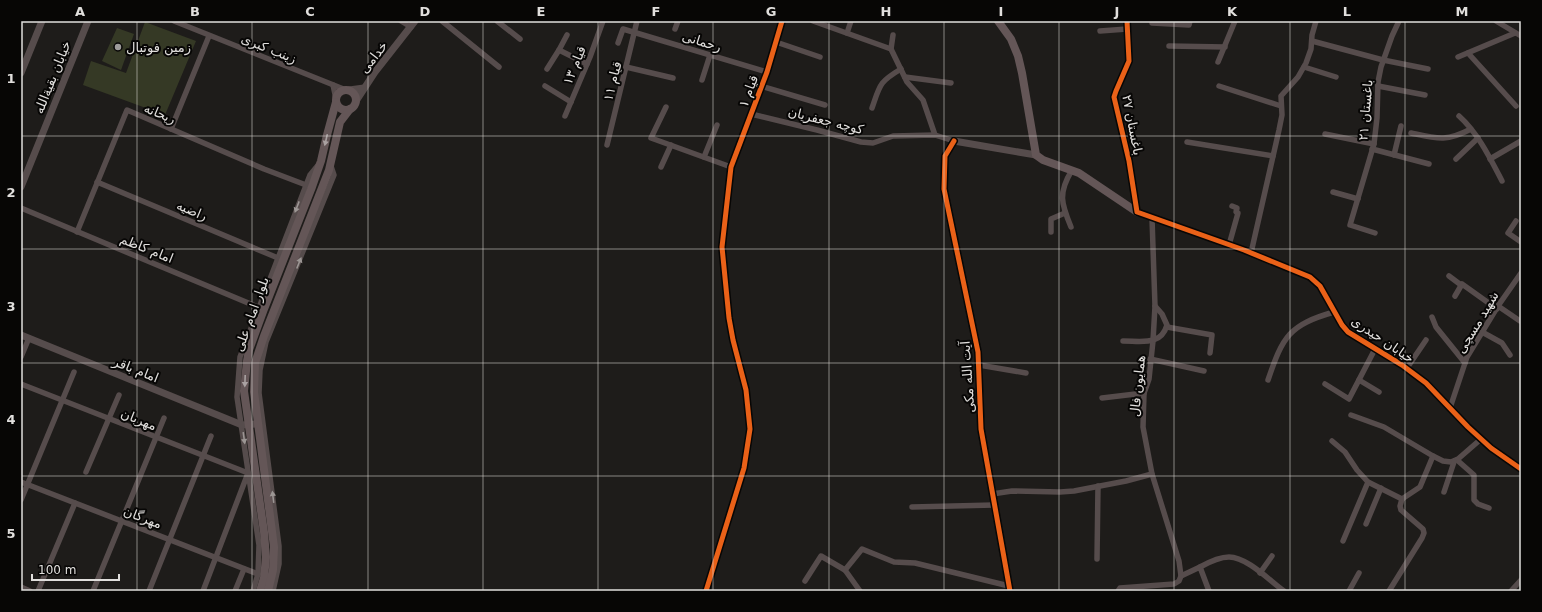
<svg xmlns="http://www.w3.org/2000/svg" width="1542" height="612" font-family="'DejaVu Sans',Cairo,sans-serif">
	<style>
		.green { fill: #353925 }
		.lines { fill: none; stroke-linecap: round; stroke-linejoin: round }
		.minor { stroke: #564c4c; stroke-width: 5.5 }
		.tertiary { stroke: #564c4c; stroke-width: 7 }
		.secondary { stroke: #645657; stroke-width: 8 }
		.cycleway-casing { stroke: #070605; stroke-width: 8 }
		.cycleway { stroke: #ea6118; stroke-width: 5 }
		.oneway { fill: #a9a1a1 }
		.oneway2 { fill: #9c9694 }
		.grid { fill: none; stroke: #e1dfdd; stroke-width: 1; stroke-opacity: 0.55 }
		.poi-dot { fill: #9d9b99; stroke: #070605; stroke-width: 1.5 }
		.labels { text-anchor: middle; stroke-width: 4; stroke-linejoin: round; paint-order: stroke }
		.street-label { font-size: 13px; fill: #e1dfdd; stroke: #070605 }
		.poi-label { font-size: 13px; fill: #e1dfdd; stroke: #070605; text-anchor: start }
		.neatline { fill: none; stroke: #e1dfdd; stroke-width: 1.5 }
		.grid-label { font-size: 13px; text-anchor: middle; font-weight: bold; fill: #e1dfdd }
	</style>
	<rect width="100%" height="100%" fill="#1e1c1a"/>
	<g class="green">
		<path d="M 145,22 L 196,41 L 165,115 L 83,85 L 91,61 L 126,73 Z"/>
		<path d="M 117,28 L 134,34 L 121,70 L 102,61 Z"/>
	</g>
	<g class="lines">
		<g class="minor">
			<path d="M 174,21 L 346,90"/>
			<path d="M 401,21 L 411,27"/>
			<path d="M 442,21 L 499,67"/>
			<path d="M 497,21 L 520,39"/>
			<path d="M 813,21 L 891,49 L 907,82 L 923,100 L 935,135"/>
			<path d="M 1127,21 L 1129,61 L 1116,91 L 1114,97 L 1129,161 L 1137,212"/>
			<path d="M 1496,21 L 1521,36"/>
			<path d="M 1152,23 L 1189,25 L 1190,21"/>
			<path d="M 675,29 L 678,21"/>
			<path d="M 1100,31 L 1127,29"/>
			<path d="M 847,33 L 851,21"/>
			<path d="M 1312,41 L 1383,60 L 1428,69"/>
			<path d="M 776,42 L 820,57"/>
			<path d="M 618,43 L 623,29 L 767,72"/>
			<path d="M 1169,46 L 1225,47"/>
			<path d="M 891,49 L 893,35"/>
			<path d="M 559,50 L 587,64"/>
			<path d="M 1468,53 L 1516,106"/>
			<path d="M 1458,57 L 1515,33"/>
			<path d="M 1218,62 L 1235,21"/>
			<path d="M 626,67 L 673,78"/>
			<path d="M 1304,67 L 1336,77"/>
			<path d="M 547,69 L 559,50 L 567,35"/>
			<path d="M 905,77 L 951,83"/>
			<path d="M 702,80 L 710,55"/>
			<path d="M 333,85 L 336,99"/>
			<path d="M 545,86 L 571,102"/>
			<path d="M 761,86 L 825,105"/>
			<path d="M 1219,86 L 1281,106"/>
			<path d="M 1378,86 L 1425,95"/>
			<path d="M 666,107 L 651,138 L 731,167"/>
			<path d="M 872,108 C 880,85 879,82 901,69"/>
			<path d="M 751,114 L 817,130 L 861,142 L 873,143 L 893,136 L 935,135 L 954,141"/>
			<path d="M 565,116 L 590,57 L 603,21"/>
			<path d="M 1459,116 C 1478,133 1490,158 1502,181"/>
			<path d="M 171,129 L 209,36"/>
			<path d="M 1411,133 C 1438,139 1446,142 1471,129"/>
			<path d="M 1325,134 L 1374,144"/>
			<path d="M 1187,142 L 1273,156"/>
			<path d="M 607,145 L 637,21"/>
			<path d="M 1372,149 L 1429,164"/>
			<path d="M 1394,155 L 1401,126"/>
			<path d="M 704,157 L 717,125"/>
			<path d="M 1456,159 L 1478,138"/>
			<path d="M 1490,159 L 1521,141"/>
			<path d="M 661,167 L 671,145"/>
			<path d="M 97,182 L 278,258"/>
			<path d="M 1333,192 L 1358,199"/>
			<path d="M 21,208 L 260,308"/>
			<path d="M 1152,218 L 1155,306 L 1153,341 L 1149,379 L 1144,393 L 1143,427 L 1152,474 L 1179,561 L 1181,576"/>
			<path d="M 1516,221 L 1508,233 L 1521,242"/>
			<path d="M 1071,227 C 1061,203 1058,193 1072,170"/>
			<path d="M 77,232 L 127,110 L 264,169 L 306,185"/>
			<path d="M 1051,232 L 1051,219 L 1065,213"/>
			<path d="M 1375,233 L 1350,225 L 1374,144 L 1377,118 L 1378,82 L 1381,67 L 1392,36 L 1399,21"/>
			<path d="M 1229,245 L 1238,213 L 1236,212 L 1237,208 L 1232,206"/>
			<path d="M 1251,253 L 1279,130 L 1282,115 L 1281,96 L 1298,77 L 1306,63 L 1311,49 L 1312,35 L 1316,21"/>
			<path d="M 1449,276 L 1461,285"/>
			<path d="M 1455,296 L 1462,284 L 1497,309"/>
			<path d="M 1498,306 L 1520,321"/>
			<path d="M 1432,317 L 1436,327 L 1465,363"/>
			<path d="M 1167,327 L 1212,335 L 1210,353"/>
			<path d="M 1482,332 L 1502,343 L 1510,355"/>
			<path d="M 1123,341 C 1142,341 1161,346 1167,325 L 1162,314 L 1155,306"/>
			<path d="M 21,357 L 29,338"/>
			<path d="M 1150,359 L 1204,371"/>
			<path d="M 979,365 L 1026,373"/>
			<path d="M 1407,368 L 1426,340"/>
			<path d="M 1268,380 C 1283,336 1289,325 1334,312"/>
			<path d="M 1359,380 L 1379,392"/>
			<path d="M 21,384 L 248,473 L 203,591"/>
			<path d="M 1325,384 L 1349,399 L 1375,349"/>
			<path d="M 1102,398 L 1144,393"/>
			<path d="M 1450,408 L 1467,357 L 1498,306 L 1521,273"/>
			<path d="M 1351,415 L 1384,427 L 1433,456 L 1443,461 L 1451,462 L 1458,459 L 1481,439"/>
			<path d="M 1332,441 L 1345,452 L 1357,470 L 1368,482 L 1402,499 L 1400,506 L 1401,510 L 1423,529 L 1424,533 L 1422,538 L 1389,591"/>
			<path d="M 1457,460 L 1474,475 L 1474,500 L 1478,504 L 1489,508"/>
			<path d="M 86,472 L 119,395"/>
			<path d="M 21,482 L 258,574"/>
			<path d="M 1444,492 L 1454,462"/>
			<path d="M 992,494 L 1012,491 L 1060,492 L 1074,491 L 1126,481 L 1152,474"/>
			<path d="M 1402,499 L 1420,487 L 1433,456"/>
			<path d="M 21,500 L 74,372"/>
			<path d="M 912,507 L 994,505"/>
			<path d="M 1366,524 L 1381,488"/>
			<path d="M 1343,541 L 1368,482"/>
			<path d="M 1097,559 L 1098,486"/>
			<path d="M 1200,567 C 1209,562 1219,557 1229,557 C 1247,557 1270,581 1284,591"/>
			<path d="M 1260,573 L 1272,556"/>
			<path d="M 805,581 L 821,556 L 845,570"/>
			<path d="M 21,587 L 30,591"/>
			<path d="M 38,591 L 75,503"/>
			<path d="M 93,591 L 164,418"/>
			<path d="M 149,591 L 211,436"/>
			<path d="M 235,591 L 244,569"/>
			<path d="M 253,591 L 258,574 L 259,545 L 237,397 L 240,357 L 310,175 L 319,164"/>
			<path d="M 273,591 L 279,564 L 279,546 L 259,393 L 260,370 L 266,342 L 334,175 L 331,166"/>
			<path d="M 706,591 L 744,468 L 750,429 L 746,390 L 733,340 L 729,318 L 722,247 L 731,167 L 767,72 L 782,21"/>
			<path d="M 860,591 L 845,570 L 862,549 L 894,562 L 915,563 L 1009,586"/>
			<path d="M 1118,591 L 1120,588 L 1174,584 L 1179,581 L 1181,576 L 1200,567 L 1209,591"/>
			<path d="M 1349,591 L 1359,573"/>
			<path d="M 1511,591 L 1521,580"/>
		</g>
		<g class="tertiary">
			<path d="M 21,73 L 42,21"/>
			<path d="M 349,90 L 364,88"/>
			<path d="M 356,101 L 375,72 L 415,21"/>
			<path d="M 21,187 L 88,21"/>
			<path d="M 1137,212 L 1244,250 L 1310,277 L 1320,286 L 1342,325 L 1348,332 L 1402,365 L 1426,383 L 1468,427 L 1491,448 L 1521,469"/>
			<path d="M 21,335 L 242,425 L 257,424"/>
			<path d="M 1010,591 L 981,429 L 978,352 L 944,189 L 945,156 L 954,141 L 1036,155"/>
		</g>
		<g class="secondary">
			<path d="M 998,21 L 1011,39 L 1018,56 L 1022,73 L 1036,155 L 1043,160 L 1079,173 L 1137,212"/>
			<circle cx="346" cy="100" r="10"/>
			<path d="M 260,591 L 264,578 L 266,557 L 264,532 L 244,391 L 247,361 L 249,350 L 264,309 L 312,187 L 321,161 L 327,135 L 336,102"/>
			<path d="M 268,591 L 273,570 L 274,547 L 254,392 L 255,363 L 264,336 L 329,170 L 340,122 L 350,109"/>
		</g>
		<g class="cycleway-casing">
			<g id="cycleway">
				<path d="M 1127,21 L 1129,61 L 1116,91 L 1114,97 L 1129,161 L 1137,212 L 1244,250 L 1310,277 L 1320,286 L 1342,325 L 1348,332 L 1402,365 L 1426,383 L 1468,427 L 1491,448 L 1521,469"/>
				<path d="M 954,141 L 945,156 L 944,189 L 978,352 L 981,429 L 1010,591"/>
				<path d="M 706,591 L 744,468 L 750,429 L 746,390 L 733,340 L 729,318 L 722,247 L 731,167 L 767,72 L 782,21"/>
			</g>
		</g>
		<use href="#cycleway" class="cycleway"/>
	</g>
	<defs><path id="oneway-solid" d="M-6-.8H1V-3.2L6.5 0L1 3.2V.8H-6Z"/></defs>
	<g class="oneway">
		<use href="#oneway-solid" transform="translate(326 140) rotate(103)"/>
		<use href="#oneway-solid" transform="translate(245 381) rotate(92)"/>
	</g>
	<g class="oneway2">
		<use href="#oneway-solid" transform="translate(297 207) rotate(111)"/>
		<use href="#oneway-solid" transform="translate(299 263) rotate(-68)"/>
		<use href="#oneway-solid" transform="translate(244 438) rotate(82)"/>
		<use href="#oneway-solid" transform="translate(273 497) rotate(-97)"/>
	</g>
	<path class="grid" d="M 137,21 L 137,591M 252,21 L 252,591M 368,21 L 368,591M 483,21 L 483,591M 598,21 L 598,591M 713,21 L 713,591M 829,21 L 829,591M 944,21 L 944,591M 1059,21 L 1059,591M 1174,21 L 1174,591M 1290,21 L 1290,591M 1405,21 L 1405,591M 21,136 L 1521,136M 21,249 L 1521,249M 21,363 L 1521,363M 21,476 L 1521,476"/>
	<circle class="poi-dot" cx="118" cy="47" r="4"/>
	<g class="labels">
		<g class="street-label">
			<text transform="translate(702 41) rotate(17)" y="5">رحمانی</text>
			<text transform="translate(269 48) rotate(22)" y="5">زینب کبری</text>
			<text transform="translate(373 57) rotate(-52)" y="5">خدامی</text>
			<text transform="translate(574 65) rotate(-68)" y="5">قیام ۱۳</text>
			<text transform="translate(52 77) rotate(-68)" y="5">خیابان بقیةالله</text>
			<text transform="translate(612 81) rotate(-76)" y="5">قیام ۱۱</text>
			<text transform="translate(748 91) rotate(-70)" y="5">قیام ۱</text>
			<text transform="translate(1365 110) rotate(-85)" y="5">باغستان ۲۱</text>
			<text transform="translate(160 113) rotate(23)" y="5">ریحانه</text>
			<text transform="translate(826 120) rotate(14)" y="5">کوچه جعفریان</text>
			<text transform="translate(1133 125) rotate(79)" y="5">باغستان ۲۷</text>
			<text transform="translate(192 210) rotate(23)" y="5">راضیه</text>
			<text transform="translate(147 248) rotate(22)" y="5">امام کاظم</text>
			<text transform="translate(251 314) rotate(-70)" y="5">بلوار امام علی</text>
			<text transform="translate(1477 322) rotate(-59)" y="5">شهید مسچی</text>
			<text transform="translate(1383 339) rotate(34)" y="5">خیابان حیدری</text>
			<text transform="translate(136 369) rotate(22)" y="5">امام باقر</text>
			<text transform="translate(967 377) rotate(-94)" y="5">آیت الله مکی</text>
			<text transform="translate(1137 386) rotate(-84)" y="5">همایون فال</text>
			<text transform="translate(139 419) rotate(22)" y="5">مهربان</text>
			<text transform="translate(143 517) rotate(21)" y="5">مهرگان</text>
		</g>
		<g class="poi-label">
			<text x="126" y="52">زمین فوتبال</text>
		</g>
	</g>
	<rect width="1542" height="612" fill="none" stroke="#070605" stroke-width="44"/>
	<path d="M32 574v6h87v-6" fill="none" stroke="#e1dfdd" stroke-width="2"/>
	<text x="38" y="574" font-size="12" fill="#e1dfdd" stroke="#070605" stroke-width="3" paint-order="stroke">100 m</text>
	<rect x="22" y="22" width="1498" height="568" class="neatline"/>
	<g class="grid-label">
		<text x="80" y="16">A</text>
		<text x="195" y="16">B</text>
		<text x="310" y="16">C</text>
		<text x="425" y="16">D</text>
		<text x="541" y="16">E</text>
		<text x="656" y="16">F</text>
		<text x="771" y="16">G</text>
		<text x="886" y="16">H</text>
		<text x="1001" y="16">I</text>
		<text x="1117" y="16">J</text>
		<text x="1232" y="16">K</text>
		<text x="1347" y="16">L</text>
		<text x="1462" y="16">M</text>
		<text x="11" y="83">1</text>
		<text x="11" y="197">2</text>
		<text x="11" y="311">3</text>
		<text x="11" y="424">4</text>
		<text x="11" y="538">5</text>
	</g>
</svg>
